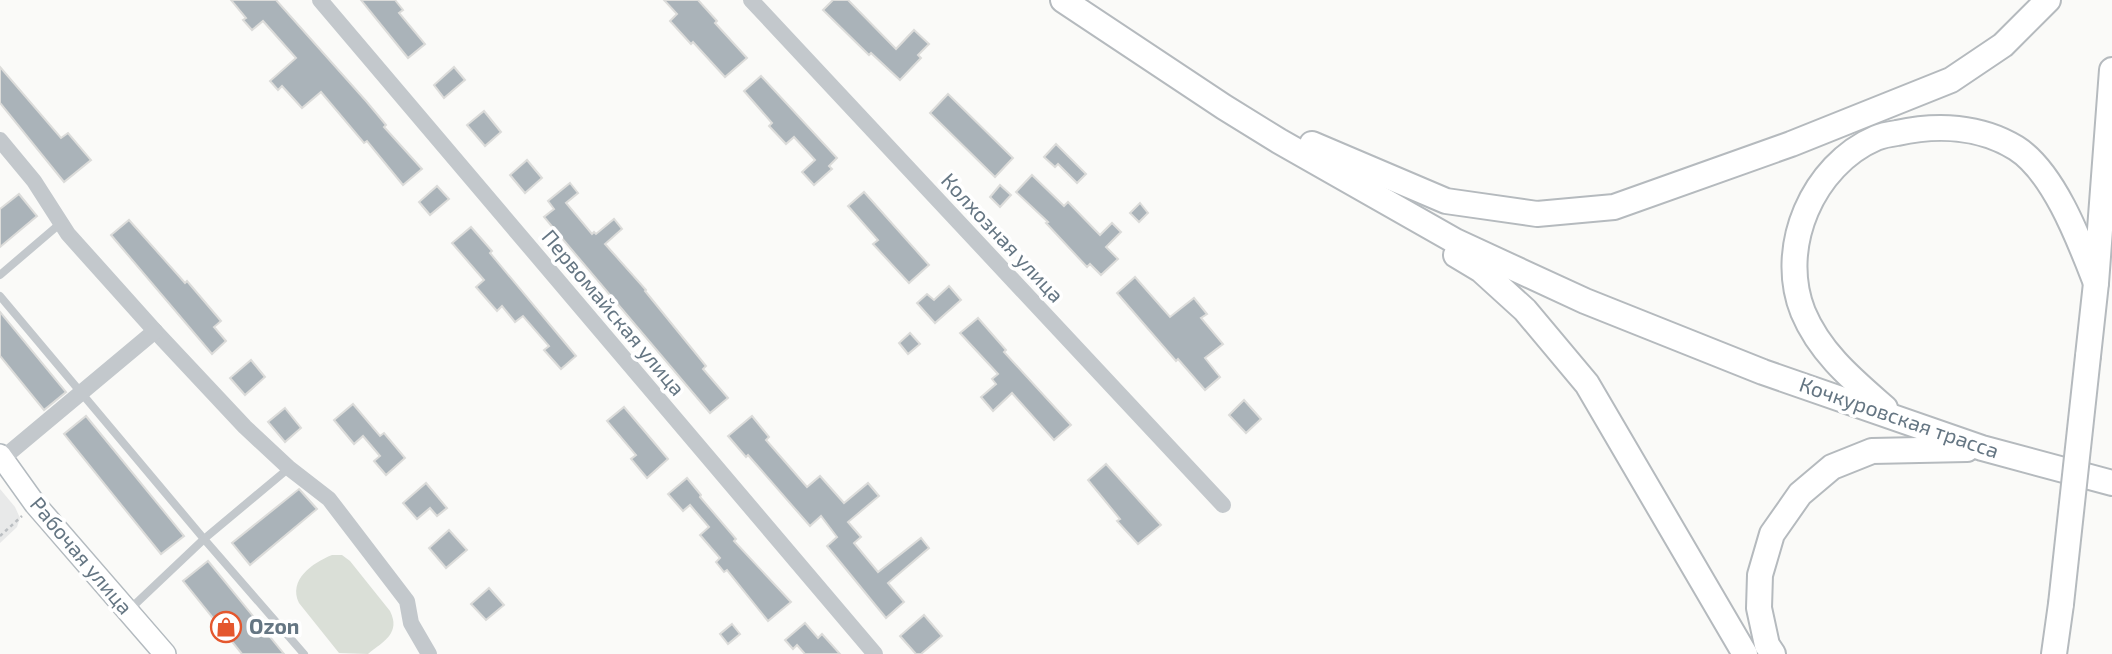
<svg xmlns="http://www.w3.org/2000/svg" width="2112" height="654" font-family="'Exo 2',sans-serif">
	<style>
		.built { fill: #e8e9e9 }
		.green { fill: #dadfd7 }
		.building { fill: #aab3b9; stroke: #dcdcda; stroke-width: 2 }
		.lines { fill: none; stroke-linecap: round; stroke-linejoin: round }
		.secondary-casing { stroke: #b3babf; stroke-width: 24 }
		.primary-casing { stroke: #b5babe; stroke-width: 28 }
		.path { stroke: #bbbfc2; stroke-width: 2.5; stroke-dasharray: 3.5 3.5; stroke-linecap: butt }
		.lane { stroke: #c3c8cc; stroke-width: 8 }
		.street { stroke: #c3c8cc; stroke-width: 16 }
		.secondary { stroke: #fff; stroke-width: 21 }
		.primary { stroke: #fff; stroke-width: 24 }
		.primary-bridge-casing { stroke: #b5babe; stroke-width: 28; stroke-linecap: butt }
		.primary-bridge { stroke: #fff; stroke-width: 24 }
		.labels { text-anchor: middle; stroke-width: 7; stroke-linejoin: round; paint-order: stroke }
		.street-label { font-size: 21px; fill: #657683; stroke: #fff }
		.poi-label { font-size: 21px; font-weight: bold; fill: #657683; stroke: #fff; text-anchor: start }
	</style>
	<rect width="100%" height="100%" fill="#fafaf8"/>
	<path class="built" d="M 0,489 L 15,507 L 20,518 L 17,527 L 0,543 Z"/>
	<path class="green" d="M 332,555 L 342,555 L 350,561 L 390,611 C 401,633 384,641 368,654 L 339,653 L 299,603 C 288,580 312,563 332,555 Z"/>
	<g class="building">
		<path d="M 231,0 L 276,0 L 366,101 L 386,125 L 384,127 L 422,169 L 403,185 L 367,141 L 364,143 L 321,92 L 302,108 L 282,86 L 278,90 L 270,81 L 296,58 L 263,21 L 252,30 L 243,20 L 246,18 Z"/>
		<path d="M 361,0 L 395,0 L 403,10 L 399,13 L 425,44 L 408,58 Z"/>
		<path d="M 664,0 L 698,0 L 717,21 L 715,23 L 747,58 L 725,77 L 693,42 L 691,44 L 670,21 L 677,14 Z"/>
		<path d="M 833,0 L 848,0 L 896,49 L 914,30 L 929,44 L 918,55 L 921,58 L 900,80 L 871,53 L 869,55 L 823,10 Z"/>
		<path d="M 0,67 L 61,138 L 68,133 L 91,160 L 64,182 L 0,103 Z"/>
		<path d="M 454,67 L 465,80 L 444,98 L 434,85 Z"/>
		<path d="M 761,76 L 837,158 L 829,166 L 832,169 L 814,185 L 802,172 L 815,160 L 794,137 L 786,144 L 769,126 L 772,123 L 744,91 Z"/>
		<path d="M 948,94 L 1013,158 L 995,177 L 930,113 Z"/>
		<path d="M 484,111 L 501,132 L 485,146 L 467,125 Z"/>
		<path d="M 1056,144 L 1086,174 L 1077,183 L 1058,164 L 1055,167 L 1044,157 Z"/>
		<path d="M 527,160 L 542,178 L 525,193 L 510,175 Z"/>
		<path d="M 1032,175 L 1064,206 L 1068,202 L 1100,235 L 1112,223 L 1121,232 L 1106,247 L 1118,259 L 1101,275 L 1090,264 L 1087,267 L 1046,223 L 1048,222 L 1016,192 Z"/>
		<path d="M 570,183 L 578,193 L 566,203 L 592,234 L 594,232 L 596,234 L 614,219 L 622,229 L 605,244 L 646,290 L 645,291 L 706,366 L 703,369 L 728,398 L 710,413 L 544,217 L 554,209 L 548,201 Z"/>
		<path d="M 1000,185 L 1011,195 L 1000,207 L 990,197 Z"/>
		<path d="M 437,186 L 449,199 L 430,215 L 419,202 Z"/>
		<path d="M 864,192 L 929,265 L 909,283 L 873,244 L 878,240 L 848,206 Z"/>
		<path d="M 19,194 L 37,216 L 0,247 L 0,209 Z"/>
		<path d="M 1140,203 L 1148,213 L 1139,222 L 1130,213 Z"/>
		<path d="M 129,220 L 185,283 L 187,281 L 221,321 L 214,327 L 226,341 L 212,354 L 111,235 Z"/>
		<path d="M 471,227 L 492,251 L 490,253 L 576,356 L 561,369 L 544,350 L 549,346 L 523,316 L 515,322 L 502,306 L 497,311 L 476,287 L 484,280 L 452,243 Z"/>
		<path d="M 1135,277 L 1170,317 L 1194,298 L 1207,314 L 1201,318 L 1223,344 L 1205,358 L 1220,377 L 1205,390 L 1178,359 L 1176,361 L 1117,293 Z"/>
		<path d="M 949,286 L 961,300 L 935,323 L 917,303 L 927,294 L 934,300 Z"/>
		<path d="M 0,312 L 66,392 L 44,410 L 0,356 Z"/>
		<path d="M 978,318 L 1006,350 L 1004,352 L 1071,425 L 1054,440 L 1012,393 L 993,411 L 981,397 L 996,384 L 992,379 L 998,374 L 960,333 Z"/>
		<path d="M 910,333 L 920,344 L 908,354 L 899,343 Z"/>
		<path d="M 251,360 L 265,377 L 245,395 L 230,378 Z"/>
		<path d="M 1244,400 L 1261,419 L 1246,433 L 1229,415 Z"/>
		<path d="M 353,404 L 380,436 L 384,433 L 405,458 L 386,475 L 374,461 L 380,456 L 363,436 L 354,444 L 334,420 Z"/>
		<path d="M 624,407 L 668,459 L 647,478 L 631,459 L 636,455 L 607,421 Z"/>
		<path d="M 285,408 L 301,428 L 285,442 L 268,422 Z"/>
		<path d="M 86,416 L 184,536 L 161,554 L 64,434 Z"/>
		<path d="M 752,416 L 769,437 L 766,440 L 807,487 L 820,476 L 844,503 L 868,483 L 879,496 L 848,522 L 861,537 L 854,543 L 878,572 L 921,538 L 929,548 L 888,583 L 904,602 L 886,618 L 827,546 L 837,537 L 821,516 L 810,526 L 748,455 L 746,457 L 728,436 Z"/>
		<path d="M 1106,464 L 1161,525 L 1138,544 L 1117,521 L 1120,519 L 1088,480 Z"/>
		<path d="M 687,478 L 701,495 L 700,497 L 736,539 L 734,541 L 791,602 L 768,621 L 727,570 L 724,572 L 716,562 L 720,558 L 700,535 L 709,527 L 690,505 L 683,511 L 668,494 Z"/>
		<path d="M 426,483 L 447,508 L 437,516 L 430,508 L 417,519 L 403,503 Z"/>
		<path d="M 299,489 L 317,509 L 250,565 L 232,543 Z"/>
		<path d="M 449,530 L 467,550 L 446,568 L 429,548 Z"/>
		<path d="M 208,561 L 284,654 L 242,654 L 183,581 Z"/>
		<path d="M 489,588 L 504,605 L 486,620 L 471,604 Z"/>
		<path d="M 924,615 L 942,636 L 921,654 L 916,654 L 900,636 Z"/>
		<path d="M 805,623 L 818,638 L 822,634 L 840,654 L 805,654 L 797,645 L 793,649 L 785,640 Z"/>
		<path d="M 732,624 L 740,634 L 728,644 L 720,634 Z"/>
	</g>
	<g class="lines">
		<g class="secondary-casing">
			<path id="secondary" d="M 0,455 L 35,504 L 165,654"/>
		</g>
		<g class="primary-casing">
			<g id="primary">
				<path d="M 1063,0 L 1224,107 L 1279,141 L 1455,241 L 1585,301 L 1763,372 L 1982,448 L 2112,483"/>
				<path d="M 1312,144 L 1446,201 L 1537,214 L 1614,207 L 1791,144 L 1951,80 L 2003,45 L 2048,0"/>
				<path d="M 1456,255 L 1481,270 L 1525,310 L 1587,384 L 1745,654"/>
				<path d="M 2088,356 L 2096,283 L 2112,70"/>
				<path d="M 1885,408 C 1853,380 1820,353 1803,312 C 1777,247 1813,165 1876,138 C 1883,135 1890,134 1897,133 C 1937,124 1980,126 2016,148 C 2054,172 2080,242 2096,283"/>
				<path d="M 1773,654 L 1767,645 L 1759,608 L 1760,575 L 1772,534 L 1800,494 L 1832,467 L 1872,451 L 1967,449"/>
				<path d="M 2054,654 L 2061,604"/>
			</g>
		</g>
		<path class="path" d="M 0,536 L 22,516"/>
		<g class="lane">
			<path d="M 0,275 L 62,222"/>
			<path d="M 0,296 L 204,539 L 304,654"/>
			<path d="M 129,610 L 204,539 L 289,468"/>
		</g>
		<g class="street">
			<path d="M 320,0 L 875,654"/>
			<path d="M 751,0 L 1223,505"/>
			<path d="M 0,140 L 34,181 L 68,234 L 155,331 L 245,427 L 289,468 L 329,499 L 407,601 L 411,623 L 429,654"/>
			<path d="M 3,458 L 155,331"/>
		</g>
		<use href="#secondary" class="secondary"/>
		<use href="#primary" class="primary"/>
		<g class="primary-bridge-casing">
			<path id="primary-bridge" d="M 2061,604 L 2088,356"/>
		</g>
		<use href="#primary-bridge" class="primary-bridge"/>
	</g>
	<defs>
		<g id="shop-ring" transform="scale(1.575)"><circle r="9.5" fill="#fff" stroke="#e4572e" stroke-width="1.5"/><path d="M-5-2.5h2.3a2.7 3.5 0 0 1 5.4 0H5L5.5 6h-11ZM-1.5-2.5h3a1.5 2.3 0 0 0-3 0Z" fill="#e4572e"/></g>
	</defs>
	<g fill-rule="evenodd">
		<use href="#shop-ring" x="226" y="627"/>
	</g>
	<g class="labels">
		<g class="street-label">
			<text transform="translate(1002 238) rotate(47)" y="7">Колхозная улица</text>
			<text transform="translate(613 313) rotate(50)" y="7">Первомайская улица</text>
			<text transform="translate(1899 418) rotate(19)" y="7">Кочкуровская трасса</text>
			<text transform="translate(81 556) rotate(50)" y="7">Рабочая улица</text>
		</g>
		<g class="poi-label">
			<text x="249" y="634">Ozon</text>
		</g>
	</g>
</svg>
